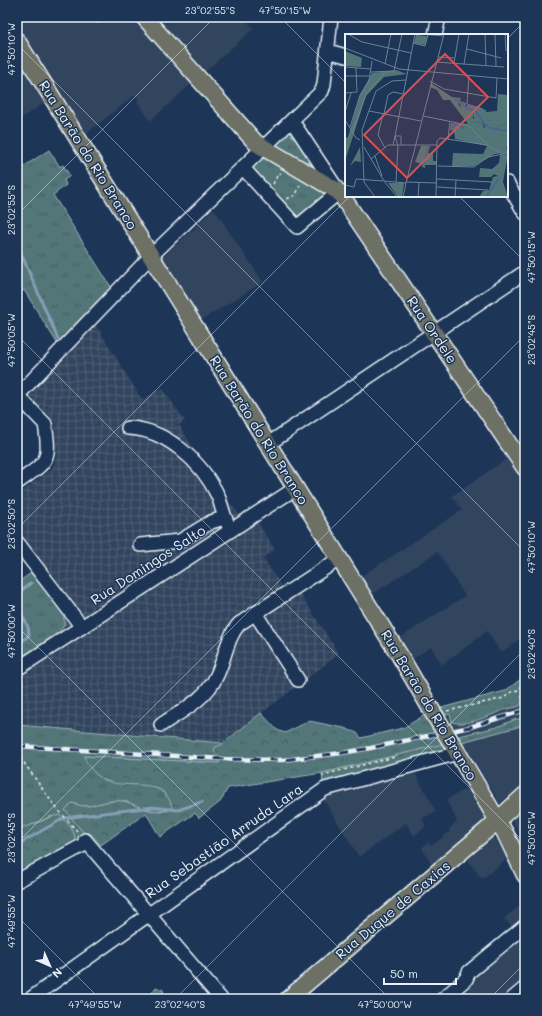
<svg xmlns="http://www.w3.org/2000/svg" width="542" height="1016" font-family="Mali,sans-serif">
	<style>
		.built { fill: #32445e }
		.industrial { fill: url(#industrial-grid) }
		.grass { fill: url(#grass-tufts); stroke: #9db4b8 }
		.forest { fill: url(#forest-crowns); stroke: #9db4b8 }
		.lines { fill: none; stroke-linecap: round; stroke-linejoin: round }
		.stream { stroke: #879eb7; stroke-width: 3 }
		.minor-casing { stroke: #e8f1f8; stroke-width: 16 }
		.major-casing { stroke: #e8f1f8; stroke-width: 19 }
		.path { stroke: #e8f1f8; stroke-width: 1.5; stroke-dasharray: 3 3; stroke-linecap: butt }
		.minor { stroke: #1d3557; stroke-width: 13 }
		.major { stroke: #6c7065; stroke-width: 16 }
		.rail-casing { stroke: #e8f1f8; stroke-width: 4.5 }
		.rail { stroke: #1d3557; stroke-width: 3; stroke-dasharray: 9; stroke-linecap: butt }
		.major-bridge-casing { stroke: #e8f1f8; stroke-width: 19; stroke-linecap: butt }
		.major-bridge { stroke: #6c7065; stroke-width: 16 }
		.ticks { fill: none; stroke: #e8f1f8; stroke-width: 1; stroke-opacity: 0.45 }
		.labels { text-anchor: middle; stroke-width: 3; stroke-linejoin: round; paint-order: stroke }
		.street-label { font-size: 14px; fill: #e8f1f8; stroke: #1d3557 }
		.inset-river { fill: none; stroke: #46668c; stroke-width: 2 }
		.inset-road { fill: none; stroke: #6e8097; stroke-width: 1 }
		.view { fill: #da5052; fill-opacity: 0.15; stroke: #da5052; stroke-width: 2 }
		.inset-edge { fill: none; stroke: #e8f1f8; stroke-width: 2 }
		.neatline { fill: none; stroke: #e8f1f8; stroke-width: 1.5 }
		.ticks-label { font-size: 10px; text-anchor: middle; fill: #e8f1f8 }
	</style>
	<defs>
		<pattern id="industrial-grid" width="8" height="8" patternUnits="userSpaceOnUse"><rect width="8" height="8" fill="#32445e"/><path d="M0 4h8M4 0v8" fill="none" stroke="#505f76"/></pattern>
		<pattern id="grass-tufts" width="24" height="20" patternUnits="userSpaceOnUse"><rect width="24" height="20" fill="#527678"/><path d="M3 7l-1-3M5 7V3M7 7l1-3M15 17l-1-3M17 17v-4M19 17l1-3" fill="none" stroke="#4c5f61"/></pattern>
		<pattern id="forest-crowns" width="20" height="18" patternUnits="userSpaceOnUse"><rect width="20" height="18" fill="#527678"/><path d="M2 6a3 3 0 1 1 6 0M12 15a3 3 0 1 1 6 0" fill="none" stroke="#4c5f61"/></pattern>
	</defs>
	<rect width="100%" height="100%" fill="#1d3557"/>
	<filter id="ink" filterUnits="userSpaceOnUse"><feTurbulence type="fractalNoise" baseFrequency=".025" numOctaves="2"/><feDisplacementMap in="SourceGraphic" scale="8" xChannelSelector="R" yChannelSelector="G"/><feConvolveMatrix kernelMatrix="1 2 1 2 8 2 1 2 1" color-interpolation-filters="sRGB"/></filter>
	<g filter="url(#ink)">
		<g class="built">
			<path d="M 17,17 L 242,17 L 254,28 L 150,121 L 137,101 L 139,99 L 135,95 L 78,140 L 52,98 L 17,121 Z"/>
			<path d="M 214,209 L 263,282 L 200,321 L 163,261 L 164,256 L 190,232 L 194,230 L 196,226 Z"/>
			<path d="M 509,457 L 525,460 L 525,645 L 520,639 L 501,653 L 487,631 L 442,665 L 431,647 L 411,660 L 398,639 L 465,596 L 441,557 L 437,552 L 371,595 L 360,577 L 462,510 L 452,496 Z"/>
			<path d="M 525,695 L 525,785 L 500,803 L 461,740 L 446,749 L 425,715 L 441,708 L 446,715 L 502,704 Z"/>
			<path d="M 409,762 L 436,811 L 422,819 L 426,826 L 414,836 L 406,823 L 359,857 L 323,799 L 323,785 Z"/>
			<path d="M 467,788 L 485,817 L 484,821 L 432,865 L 422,848 L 428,842 L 430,845 L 434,844 L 450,831 L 449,829 L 457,821 L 446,800 Z"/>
			<path d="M 525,806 L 525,842 L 512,821 L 514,816 Z"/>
			<path d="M 492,838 L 496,839 L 507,859 L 482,879 L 467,859 Z"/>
			<path d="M 525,902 L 525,921 L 514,930 L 504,918 Z"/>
			<path d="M 525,930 L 525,979 L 500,999 L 451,999 L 475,978 L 471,973 Z"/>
		</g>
		<path class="industrial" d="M 96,325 L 142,400 L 162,388 L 185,421 L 179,425 L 213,480 L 240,516 L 256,520 L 274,548 L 275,550 L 263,558 L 282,587 L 299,592 L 339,654 L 222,743 L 17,725 L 17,660 L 59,632 L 63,613 L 31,573 L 42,564 L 17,532 L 17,495 L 52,469 L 56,457 L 54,421 L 29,395 Z"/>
		<g class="grass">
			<path d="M 289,132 L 293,133 L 315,166 L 313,170 L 276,147 L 278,142 Z"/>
			<path d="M 49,150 L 60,167 L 63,165 L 70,176 L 64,180 L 66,185 L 53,195 L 111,287 L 57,343 L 24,290 L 17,295 L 17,171 Z"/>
			<path d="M 264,156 L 326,193 L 326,195 L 298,220 L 252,169 Z"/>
			<path d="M 31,573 L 63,613 L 65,624 L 59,632 L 17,660 L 17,583 Z"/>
			<path d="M 525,676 L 525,695 L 520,697 L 523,700 L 520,706 C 515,708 509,708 504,710 C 490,715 467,727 452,722 L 450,714 L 446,715 L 441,708 L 505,691 Z"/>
			<path d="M 516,719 L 525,719 L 525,725 L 462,742 L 459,736 L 497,727 Z"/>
			<path d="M 17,725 L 222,743 L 219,763 L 85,756 L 120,783 L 148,785 L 160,790 L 170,799 L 172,807 L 167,811 C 160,811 151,811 145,809 C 132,805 127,799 112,801 C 95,803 89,810 72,803 L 66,811 L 91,834 L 75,843 L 52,816 L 26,827 L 17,827 Z"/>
			<path d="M 443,744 L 447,752 L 323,785 L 322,773 Z"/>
		</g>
		<g class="forest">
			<path d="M 261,713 L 277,730 L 285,733 L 309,721 L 344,728 L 357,733 L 361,738 L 403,728 L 425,715 L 443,744 L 322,773 L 228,788 L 220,802 L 199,818 L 195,813 L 160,837 L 146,813 L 101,845 L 91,834 L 83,832 L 65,810 L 72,803 C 89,810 95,803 112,801 C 127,799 132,805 145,809 C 151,811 160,811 167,811 L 172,807 C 164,775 128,790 107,781 C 96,777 88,766 84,756 L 219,763 L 220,756 L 214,752 L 215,747 L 221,745 Z"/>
			<path d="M 60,815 C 67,824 77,831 75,843 L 17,874 L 17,827 C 33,828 45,817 60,815 Z"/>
			<path d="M 156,987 L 163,990 L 165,996 L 163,999 L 148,999 Z"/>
		</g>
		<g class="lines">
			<g class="stream">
				<path d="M 17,244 L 58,339"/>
				<path d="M 17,600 L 18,593 L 31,583"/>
				<path d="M 17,605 L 28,627 L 29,635 L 25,639 L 17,642"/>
				<path d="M 17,845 L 64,818 L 152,807 L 178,810 L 202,802"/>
			</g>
			<g class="minor-casing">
				<g id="minor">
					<path d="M 435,35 L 439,17"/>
					<path d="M 328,51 L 346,56"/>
					<path d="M 243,168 L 297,227 L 339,192 L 292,121"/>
					<path d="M 507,183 L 525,213"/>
					<path d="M 17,395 L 45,424 C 51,463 47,461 17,483"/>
					<path d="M 17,396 L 151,256 L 322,91 L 324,84 L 331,17"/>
					<path d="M 128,428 C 166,429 202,462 218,496 C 223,509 223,517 231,530"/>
					<path d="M 268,444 L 525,272"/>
					<path d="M 17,542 L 82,627"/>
					<path d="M 140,545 L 180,541 L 211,522 L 224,518"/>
					<path d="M 255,613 L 298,680"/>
					<path d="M 17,669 L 296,488"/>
					<path d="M 161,725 C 180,712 206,699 216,677 C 225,660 226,639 239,624 L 339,559"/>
					<path d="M 85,840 L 221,999"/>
					<path d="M 17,881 L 87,843"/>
					<path d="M 30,999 L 325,789 L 458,753"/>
					<path d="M 443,999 L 466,979 L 469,972 L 525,926"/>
					<path d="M 512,999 L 525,988"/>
				</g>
			</g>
			<g class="major-casing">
				<g id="major">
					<path d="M 144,17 L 256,143 L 339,192 L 525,468"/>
					<path d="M 17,41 L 400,656 L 435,716"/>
					<path d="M 453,745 L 505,833 L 525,875"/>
					<path d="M 288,999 L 488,829 L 525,795"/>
				</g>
			</g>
			<g class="path">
				<path d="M 97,23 L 104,17"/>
				<path d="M 273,184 L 277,176 L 281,173"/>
				<path d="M 287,199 L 296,195 L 300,185"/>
				<path d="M 447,711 L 504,698 L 511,692 L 518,690 L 525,683"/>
				<path d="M 17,753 L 54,805 L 77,831"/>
				<path d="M 323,777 L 323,775 L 395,757"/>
			</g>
			<use href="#minor" class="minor"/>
			<use href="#major" class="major"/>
			<g class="rail-casing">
				<path id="rail" d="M 17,746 L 224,759 L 283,760 L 342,753 L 371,748 L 470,727 L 525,710"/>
			</g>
			<use href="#rail" class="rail"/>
			<g class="major-bridge-casing">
				<path id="major-bridge" d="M 435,716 L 453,745"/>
			</g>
			<use href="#major-bridge" class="major-bridge"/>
		</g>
	</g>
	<path class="ticks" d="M 280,17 L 346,83M 507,39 L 525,21M 17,44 L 525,552M 459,196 L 525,262M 17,215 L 215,17M 17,335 L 525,843M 17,529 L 350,196M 17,626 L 390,999M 17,843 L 525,335M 17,916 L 100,999M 175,999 L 525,649M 489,999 L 525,963"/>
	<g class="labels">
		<g class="street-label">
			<text transform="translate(88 155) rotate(58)" y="5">Rua Barão do Rio Branco</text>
			<text transform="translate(432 330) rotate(56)" y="5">Rua Ordele</text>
			<text transform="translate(259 430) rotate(58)" y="5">Rua Barão do Rio Branco</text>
			<text transform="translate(148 565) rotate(-33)" y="5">Rua Domingos Salto</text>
			<text transform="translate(429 705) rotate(59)" y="5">Rua Barão do Rio Branco</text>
			<text transform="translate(224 841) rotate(-35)" y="5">Rua Sebastião Arruda Lara</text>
			<text transform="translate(393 910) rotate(-40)" y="5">Rua Duque de Caxias</text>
		</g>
	</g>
	<g transform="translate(345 34)">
		<rect width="163" height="163" fill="#1d3557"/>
		<path d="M 71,1 L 82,2 L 80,11 L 69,9 ZM 51,36 L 62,40 L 39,43 L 21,62 L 0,127 L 0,104 L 3,103 L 15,61 L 27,39 ZM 153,60 L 163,61 L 163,88 L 152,93 L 147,87 L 141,86 L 141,78 L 152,77 ZM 105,66 L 116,73 L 113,66 L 120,73 L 123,71 L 123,75 L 129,80 L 127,87 L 129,89 L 137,88 L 139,94 L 156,99 L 163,119 L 150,120 L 129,132 L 107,132 L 108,119 L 138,120 L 142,112 L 110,105 L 109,97 L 105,96 L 106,89 L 123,90 ZM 76,112 L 85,112 L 83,119 L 88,120 L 88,127 L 92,127 L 92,131 L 80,131 L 80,134 L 77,133 L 77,130 L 70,128 ZM 43,149 L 59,149 L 57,163 L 53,163 Z" fill="#527678"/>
		<path d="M 86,49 L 107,63 L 116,64 L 115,67 L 121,69 L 121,74 L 113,66 L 115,77 L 105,66 L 98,66 L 92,56 L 85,53 ZM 123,71 L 141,76 L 141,86 L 151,87 L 152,93 L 163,88 L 163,114 L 160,113 L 156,99 L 150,101 L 148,98 L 137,98 L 140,93 L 137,88 L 129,89 L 123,86 L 124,83 L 129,85 L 129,81 L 122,74 ZM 15,113 L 16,128 L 10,127 L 5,132 ZM 163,120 L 158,148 L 163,163 L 134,163 L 138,157 L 144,156 L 148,143 L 153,142 L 149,140 L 146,143 L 134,143 L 135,134 L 147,135 L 154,129 L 155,121 Z" fill="#527678"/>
		<path d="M 0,17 L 17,24 L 16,33 L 0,32 Z" fill="#527678"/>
		<path class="inset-river" d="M 110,64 L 122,74 L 131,77 L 139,89 L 145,94 L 163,97M 106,95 L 110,91 L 119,94M 78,132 L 84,112M 141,163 L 154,144"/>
		<path class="inset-road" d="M 3,0 L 17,8 L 66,19M 75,0 L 99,2M 140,0 L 141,32M 150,0 L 151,32M 160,0 L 161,17M 68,9 L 80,12 L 83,1M 0,14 L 54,35 L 163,45M 122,15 L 156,24M 93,23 L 109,24M 91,28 L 159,33M 109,29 L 114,0M 40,30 L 46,0M 119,30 L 124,0M 0,33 L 26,35M 11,34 L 12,58M 63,36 L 70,0M 26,38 L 49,37 L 57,0M 0,42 L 25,42M 85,47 L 99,55 L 151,64 L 152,44M 0,59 L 12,58M 122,70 L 124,42M 122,70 L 138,75M 24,77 L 76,87M 0,78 L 6,59M 38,80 L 33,101 L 40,114M 39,80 L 43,61 L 48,58 L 58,60M 78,82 L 123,91 L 142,110M 0,86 L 11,104 L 15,106M 5,93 L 15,61 L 24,47 L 27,27M 8,97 L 21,60 L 41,37M 103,105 L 105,87M 48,111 L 50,102 L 56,102 L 56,111M 19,113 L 39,147M 30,122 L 37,142M 26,125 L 43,111 L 92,111M 93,132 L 129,133 L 143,123 L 163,119M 92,145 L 147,148M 39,147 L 61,149M 39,147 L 52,163M 51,148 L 53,112 L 50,102 L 63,36M 62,148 L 92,149M 61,149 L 99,0M 0,151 L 9,153 L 11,145 L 38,147M 92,153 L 143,156M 30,163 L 19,148 L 17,96 L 31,57 L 47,47 L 61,46M 58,163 L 61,149M 73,163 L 74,149M 91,163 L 92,107 L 95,104 L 142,111 L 159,120M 110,163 L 111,146"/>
		<path class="view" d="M 100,20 L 143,63 L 62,144 L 19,101 Z"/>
		<rect width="163" height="163" class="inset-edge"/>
	</g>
	<rect width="542" height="1016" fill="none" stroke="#1d3557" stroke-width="44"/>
	<g transform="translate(50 966) rotate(135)" stroke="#1d3557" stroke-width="3" paint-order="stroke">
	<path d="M0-3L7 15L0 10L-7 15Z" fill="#e8f1f8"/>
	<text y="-6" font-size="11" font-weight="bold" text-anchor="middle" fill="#e8f1f8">N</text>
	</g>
	<path d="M384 978v6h72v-6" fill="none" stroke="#e8f1f8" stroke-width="2"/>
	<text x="390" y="978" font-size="12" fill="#e8f1f8" stroke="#1d3557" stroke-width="3" paint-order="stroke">50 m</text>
	<rect x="22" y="22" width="498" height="972" class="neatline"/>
	<g class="ticks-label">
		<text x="210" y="14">23°02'55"S</text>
		<text x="285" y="14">47°50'15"W</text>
		<text transform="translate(11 49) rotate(-90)" y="4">47°50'10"W</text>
		<text transform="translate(11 210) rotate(-90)" y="4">23°02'55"S</text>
		<text transform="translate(531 257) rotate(-90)" y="4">47°50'15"W</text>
		<text transform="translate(11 340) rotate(-90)" y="4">47°50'05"W</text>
		<text transform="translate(531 340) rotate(-90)" y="4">23°02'45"S</text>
		<text transform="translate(11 524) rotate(-90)" y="4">23°02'50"S</text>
		<text transform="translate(531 547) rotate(-90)" y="4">47°50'10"W</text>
		<text transform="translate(11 631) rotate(-90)" y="4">47°50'00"W</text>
		<text transform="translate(531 654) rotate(-90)" y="4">23°02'40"S</text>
		<text transform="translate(531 838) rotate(-90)" y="4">47°50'05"W</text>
		<text transform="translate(11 838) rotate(-90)" y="4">23°02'45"S</text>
		<text transform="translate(11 921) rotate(-90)" y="4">47°49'55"W</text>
		<text x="95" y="1008">47°49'55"W</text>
		<text x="180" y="1008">23°02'40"S</text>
		<text x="385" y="1008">47°50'00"W</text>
	</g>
</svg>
